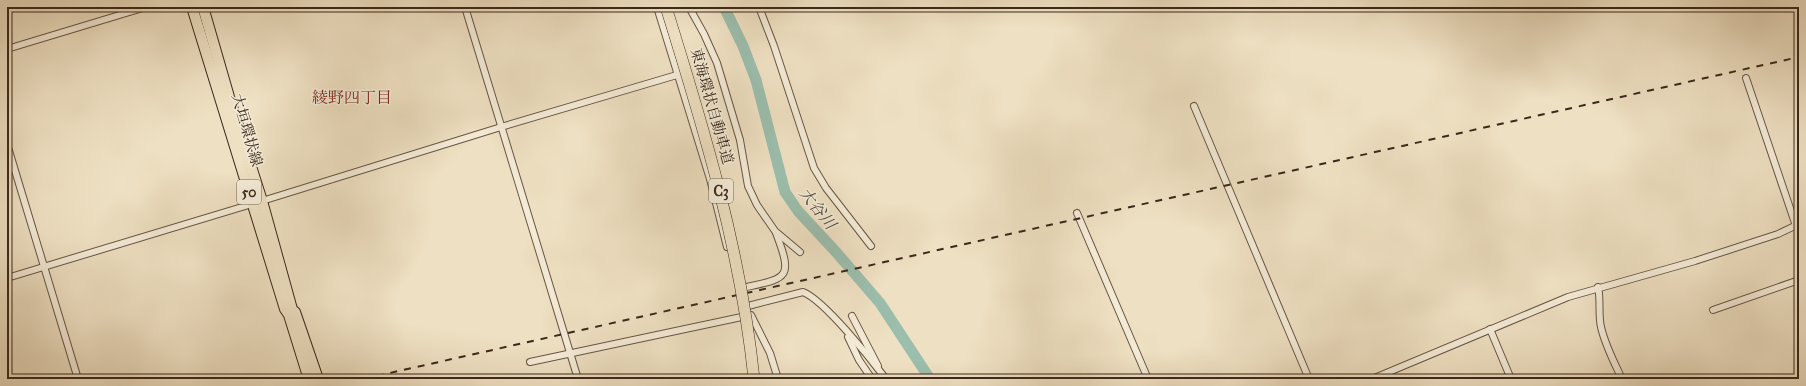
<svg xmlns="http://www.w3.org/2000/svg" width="1806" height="386" font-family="'IM FELL Great Primer','Noto Serif JP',serif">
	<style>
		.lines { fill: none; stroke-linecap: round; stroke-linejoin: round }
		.river { stroke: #9bbead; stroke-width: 11 }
		.street-casing { stroke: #685645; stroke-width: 8 }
		.primary-casing { stroke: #3b281b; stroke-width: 12 }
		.street { stroke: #f4ebd7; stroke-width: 6 }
		.primary { stroke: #eee0c2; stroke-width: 10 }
		.rail { stroke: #3b281b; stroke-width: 2; stroke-dasharray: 7 7; stroke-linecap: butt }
		.highway-bridge-casing { stroke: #3b281b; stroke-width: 12; stroke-linecap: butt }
		.highway-bridge { stroke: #eee0c2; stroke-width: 11 }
		.labels { text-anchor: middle; stroke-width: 3; stroke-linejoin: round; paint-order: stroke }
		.shield { fill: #f4ebd7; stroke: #726253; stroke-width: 1 }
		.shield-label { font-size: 14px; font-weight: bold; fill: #3b281b }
		.street-label { font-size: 15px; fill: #3b281b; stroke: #f4ebd7 }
		.neighbourhood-label { font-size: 16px; fill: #7a1f14; stroke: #f4ebd7 }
		.water-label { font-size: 16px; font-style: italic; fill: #534e40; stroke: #f4ebd7 }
	</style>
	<rect width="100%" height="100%" fill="#eee0c2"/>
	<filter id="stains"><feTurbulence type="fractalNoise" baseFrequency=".005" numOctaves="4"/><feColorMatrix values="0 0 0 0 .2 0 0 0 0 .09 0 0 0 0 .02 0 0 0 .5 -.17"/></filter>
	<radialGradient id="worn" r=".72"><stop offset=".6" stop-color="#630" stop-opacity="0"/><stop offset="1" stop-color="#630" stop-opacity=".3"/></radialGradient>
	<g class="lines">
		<path class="river" d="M 724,7 L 743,46 L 756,80 L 785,192 L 798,211 L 836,252 L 880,303 L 930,379"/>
		<g class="street-casing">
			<g id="street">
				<path d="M 465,7 L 578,379"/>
				<path d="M 657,7 L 710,179 L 727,247"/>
				<path d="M 689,7 L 704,34 L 717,63 L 740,140 L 748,186 L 757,205 L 775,231 L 800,252"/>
				<path d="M 759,7 L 774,46 L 814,168 L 826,188 L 871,246"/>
				<path d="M 1473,7 L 1474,7"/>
				<path d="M 7,49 L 146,7"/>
				<path d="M 1746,78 L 1796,226"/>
				<path d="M 1194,106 L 1309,379"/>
				<path d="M 7,144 L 78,379"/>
				<path d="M 262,201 L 501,127 L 687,72"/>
				<path d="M 1077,213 L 1148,379"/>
				<path d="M 7,278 L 252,204"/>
				<path d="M 1598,287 C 1601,300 1598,314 1601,327 C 1605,345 1614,362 1622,379"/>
				<path d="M 743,291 L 742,288 C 787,278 794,280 776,233"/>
				<path d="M 748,306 L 803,292 C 824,300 871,359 886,379"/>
				<path d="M 1713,310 L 1799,280"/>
				<path d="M 852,316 L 878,366"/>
				<path d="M 1490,329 L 1511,379"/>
				<path d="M 848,337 L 859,360 L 872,379"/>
				<path d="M 530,362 L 751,315 L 770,353 L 778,379"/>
				<path d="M 1372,379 L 1568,297 L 1695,261 L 1778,234 L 1799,224"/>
			</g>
		</g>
		<g class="primary-casing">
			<g id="primary">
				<path d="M 192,7 L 285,309 L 289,315 L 307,373 L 310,379"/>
				<path d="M 203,7 L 229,97 L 262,201 L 295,320"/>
				<path d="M 295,312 L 318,379"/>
			</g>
		</g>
		<use href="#street" class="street"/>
		<use href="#primary" class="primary"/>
		<path class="rail" d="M 363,379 L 1799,57"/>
		<g class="highway-bridge-casing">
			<path id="highway-bridge" d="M 666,7 C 704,129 741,251 754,379"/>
		</g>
		<use href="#highway-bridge" class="highway-bridge"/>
	</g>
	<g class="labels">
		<g class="shield">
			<rect x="709" y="179" width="24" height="24" rx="3"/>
			<rect x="237" y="180" width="24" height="24" rx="3"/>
		</g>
		<g class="shield-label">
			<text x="721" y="196">C3</text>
			<text x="249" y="197">50</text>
		</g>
		<g class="street-label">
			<text transform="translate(712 106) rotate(74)" y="5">東海環状自動車道</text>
			<text transform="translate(247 130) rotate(74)" y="5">大垣環状線</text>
		</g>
		<g class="neighbourhood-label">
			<text x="352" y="103">綾野四丁目</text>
		</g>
		<g class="water-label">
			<text transform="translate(818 208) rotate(51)" y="6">大谷川</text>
		</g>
	</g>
	<rect width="1806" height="386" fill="none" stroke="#eee0c2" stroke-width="24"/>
	<rect x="8" y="8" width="1790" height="370" fill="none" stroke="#3b281b" stroke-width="2"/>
	<rect x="12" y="12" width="1782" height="362" fill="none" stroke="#3b281b"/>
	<rect width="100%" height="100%" filter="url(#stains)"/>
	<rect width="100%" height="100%" fill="url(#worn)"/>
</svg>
